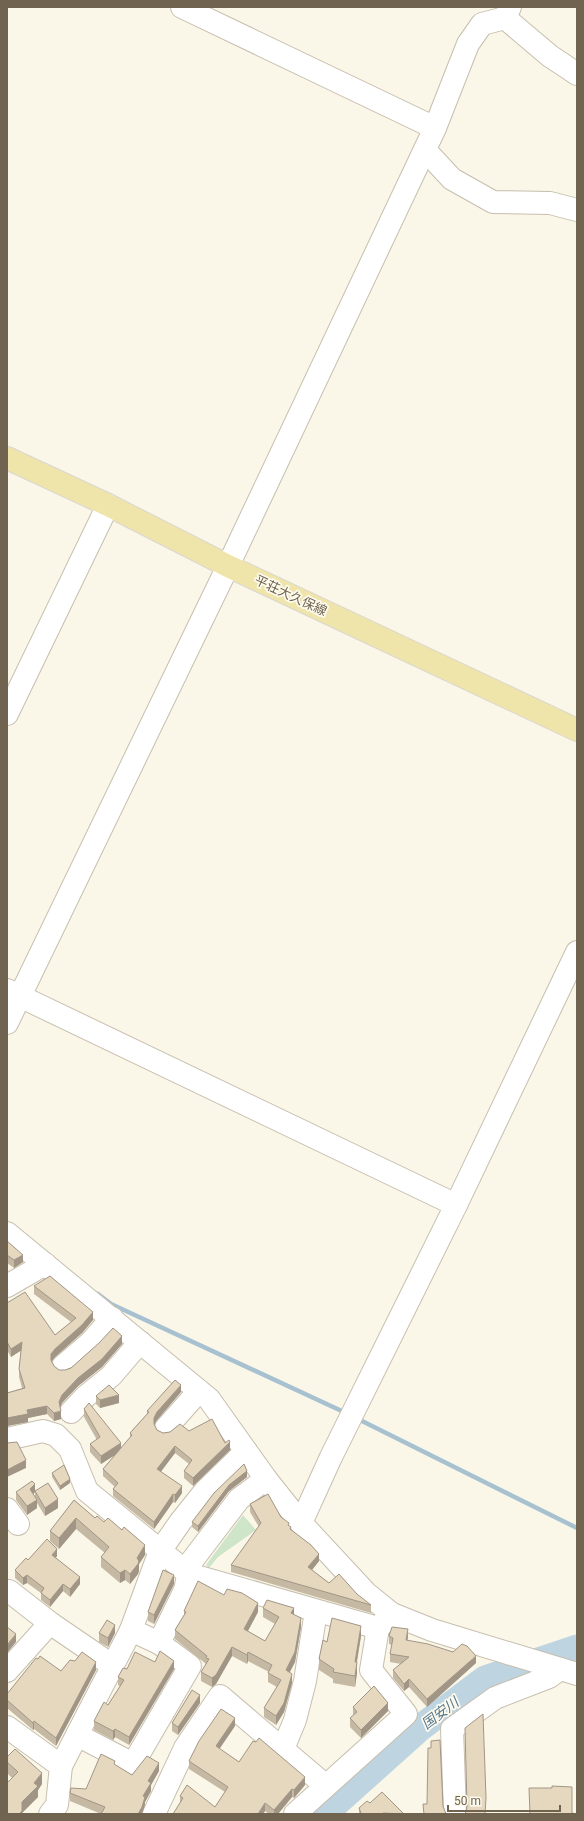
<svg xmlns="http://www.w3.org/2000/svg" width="584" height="1821" font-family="Roboto,'Noto Sans JP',sans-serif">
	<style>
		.green { fill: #cee5c9 }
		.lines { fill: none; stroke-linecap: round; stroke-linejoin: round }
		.stream { stroke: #a7c1d1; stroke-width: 4.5 }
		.river { stroke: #bfd4e1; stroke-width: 27 }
		.minor-casing { stroke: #c7beae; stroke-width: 24 }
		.major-casing { stroke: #dad6d2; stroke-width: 24 }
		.minor { stroke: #fff; stroke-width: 22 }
		.major { stroke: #efe5aa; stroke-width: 22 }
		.wall { fill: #c6b9a4 }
		.shaded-wall { fill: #a19686 }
		.building { fill: #e6d7bf; stroke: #a19686 }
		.labels { text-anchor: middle; stroke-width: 3.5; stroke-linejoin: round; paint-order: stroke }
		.street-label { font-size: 13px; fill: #706350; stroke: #fdfaee }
		.water-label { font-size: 14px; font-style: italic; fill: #54778d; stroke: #fdfaee }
	</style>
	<rect width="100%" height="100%" fill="#faf7e8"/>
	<path class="green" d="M 243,1515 L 256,1530 L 218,1557 L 209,1568 L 206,1565 Z"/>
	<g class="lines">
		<g class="stream">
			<path d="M 98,1294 L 111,1304 L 346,1413"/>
			<path d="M 356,1418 L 577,1528"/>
		</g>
		<path class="river" d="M 324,1814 L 420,1728 L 485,1679 L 577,1648"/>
		<g class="minor-casing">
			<g id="minor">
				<path d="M 182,7 L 435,128"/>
				<path d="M 505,18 L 550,56 L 577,74"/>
				<path d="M 425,150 L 452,179 L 493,202 L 550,203 L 577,210"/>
				<path d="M 7,714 L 108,505"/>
				<path d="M 7,990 L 456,1205"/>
				<path d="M 7,1023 L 228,566 L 435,128 L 468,44 L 482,24 L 505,18 L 510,7"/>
				<path d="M 7,1233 L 209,1399 L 266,1479 L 301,1523 L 366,1593 L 392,1614 L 432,1630 L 577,1674"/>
				<path d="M 7,1286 L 45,1264"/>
				<path d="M 63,1366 L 91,1342 L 112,1318"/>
				<path d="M 71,1412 L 86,1396 L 111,1376 L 140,1342"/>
				<path d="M 166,1428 L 199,1391"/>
				<path d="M 7,1439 L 43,1431 L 56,1435 L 70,1449 L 87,1491 L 189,1574 L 378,1628 L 392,1614"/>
				<path d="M 7,1509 L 18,1524"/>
				<path d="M 301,1523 L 331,1457 L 456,1205 L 577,952"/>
				<path d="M 9,1591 L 50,1623 L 113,1666"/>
				<path d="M 131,1630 L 160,1551 L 181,1521 L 205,1491 L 246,1451"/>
				<path d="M 7,1671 L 50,1623"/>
				<path d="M 7,1727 L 61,1766"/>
				<path d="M 77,1735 L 133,1764 L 190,1666 L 159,1643"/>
				<path d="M 283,1749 L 295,1720 L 305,1681 L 316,1611"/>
				<path d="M 50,1814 L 57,1805 L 61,1766 L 131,1630 L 159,1643 L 185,1590 L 191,1562 L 239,1499 L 266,1479"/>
				<path d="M 154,1814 L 185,1748 L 220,1696 L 326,1786"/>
				<path d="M 295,1814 L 406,1714 L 371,1670 L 378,1628"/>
				<path d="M 455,1814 L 452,1729 L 495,1698 L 549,1677 L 560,1669"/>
			</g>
		</g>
		<g class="major-casing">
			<path id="major" d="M 7,458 L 108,505 L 228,566 L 577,730"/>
		</g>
		<use href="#minor" class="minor"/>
		<use href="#major" class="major"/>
	</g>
	<g class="wall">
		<path d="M 7,1241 L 23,1262 L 14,1268 L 7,1263 Z"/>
		<path d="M 34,1286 L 93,1320 L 82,1333 L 55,1357 L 52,1362 L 54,1366 L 59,1370 L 65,1370 L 122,1344 L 102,1367 L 78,1386 L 62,1403 L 60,1407 L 61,1419 L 54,1421 L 47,1414 L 28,1418 L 28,1422 L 7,1426 L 7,1393 L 22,1388 L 19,1377 L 19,1369 L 21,1350 L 11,1357 L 7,1350 L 7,1303 L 55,1335 L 71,1322 L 34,1294 Z"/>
		<path d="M 181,1392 L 157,1420 L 154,1424 L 157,1430 L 163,1433 L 189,1431 L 225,1443 L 230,1450 L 193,1486 L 184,1478 L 184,1471 L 189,1464 L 175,1453 L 160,1472 L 182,1493 L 175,1503 L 173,1502 L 154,1529 L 113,1496 L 113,1489 L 115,1487 L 103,1476 L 103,1469 L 115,1455 L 101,1464 L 90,1452 L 90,1444 L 97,1440 L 84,1417 L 84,1409 L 121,1448 L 130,1438 L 130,1433 L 147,1414 L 147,1411 Z"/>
		<path d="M 96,1396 L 119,1403 L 100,1408 L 96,1404 Z"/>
		<path d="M 244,1464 L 247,1477 L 229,1491 L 198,1532 L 192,1527 L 192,1522 Z"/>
		<path d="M 52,1473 L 70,1483 L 60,1490 L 52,1477 Z"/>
		<path d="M 35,1491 L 58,1508 L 45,1516 L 37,1503 L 37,1508 L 27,1515 L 16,1500 L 16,1492 L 35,1492 L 33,1494 L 35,1497 Z"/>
		<path d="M 74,1500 L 95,1518 L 145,1555 L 139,1564 L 139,1571 L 138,1574 L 130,1584 L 125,1580 L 120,1583 L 101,1567 L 101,1557 L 105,1553 L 76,1529 L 59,1549 L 50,1541 L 50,1531 Z"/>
		<path d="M 250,1504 L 281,1517 L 319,1561 L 312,1570 L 329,1583 L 371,1605 L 371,1613 L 231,1572 L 231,1565 L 259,1527 L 250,1512 Z"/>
		<path d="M 57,1556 L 56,1558 L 80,1584 L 70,1597 L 63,1591 L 50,1607 L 41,1600 L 41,1593 L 27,1583 L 23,1585 L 15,1578 L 15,1570 L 28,1560 Z"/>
		<path d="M 174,1584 L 154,1624 L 148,1621 L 148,1612 Z"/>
		<path d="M 263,1608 L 294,1614 L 301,1627 L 295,1662 L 290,1672 L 292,1683 L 284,1712 L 276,1725 L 264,1717 L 264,1708 L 277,1687 L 268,1682 L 268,1673 L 269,1672 L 248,1661 L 247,1664 L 232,1656 L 216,1684 L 212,1687 L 201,1681 L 201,1672 L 206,1664 L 175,1639 L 175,1630 L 184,1615 L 184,1611 L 258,1612 L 248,1631 L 265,1641 L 275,1624 L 263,1617 Z"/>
		<path d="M 99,1633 L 115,1633 L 108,1647 L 99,1642 Z"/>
		<path d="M 361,1636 L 357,1662 L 357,1673 L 355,1687 L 333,1683 L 333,1679 L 319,1670 L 319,1659 L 327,1642 Z"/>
		<path d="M 389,1636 L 408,1637 L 407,1641 L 476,1663 L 427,1707 L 409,1687 L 404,1691 L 393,1678 L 393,1670 L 401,1664 L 390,1662 L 390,1654 L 392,1645 L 389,1644 Z"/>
		<path d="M 155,1662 L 174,1669 L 129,1745 L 115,1737 L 113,1740 L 94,1730 L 94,1721 L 108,1705 L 120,1686 L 118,1685 L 118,1677 L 127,1669 Z"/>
		<path d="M 96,1670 L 56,1746 L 34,1729 L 33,1730 L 7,1708 L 7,1694 L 61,1671 Z"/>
		<path d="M 200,1703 L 178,1735 L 172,1731 L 172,1723 Z"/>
		<path d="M 353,1707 L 388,1711 L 361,1738 L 350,1727 L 350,1718 L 353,1716 Z"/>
		<path d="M 235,1726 L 219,1749 L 239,1762 L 305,1785 L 294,1798 L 292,1797 L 278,1814 L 269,1814 L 265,1811 L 263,1814 L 180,1803 L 180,1796 L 215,1807 L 225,1792 L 189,1769 L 189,1761 Z"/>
		<path d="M 7,1757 L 42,1784 L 38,1790 L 38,1797 L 22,1813 L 22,1814 L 12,1778 L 7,1773 Z"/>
		<path d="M 115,1765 L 132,1775 L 159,1771 L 151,1785 L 151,1791 L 145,1802 L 145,1805 L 101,1814 L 70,1801 L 70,1793 L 86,1789 Z"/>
		<path d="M 370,1803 L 404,1814 L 359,1814 L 359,1808 Z"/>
	</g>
	<g class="shaded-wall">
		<path d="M 23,1255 L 23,1262 L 14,1268 L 14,1260 Z"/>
		<path d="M 93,1312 L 93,1320 L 82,1333 L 55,1357 L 51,1362 L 51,1368 L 51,1354 L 55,1349 Z"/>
		<path d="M 122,1336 L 122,1344 L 102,1367 L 78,1386 L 62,1403 L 59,1410 L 59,1402 L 62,1395 L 78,1378 Z"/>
		<path d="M 22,1342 L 22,1350 L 11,1357 L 11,1349 Z"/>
		<path d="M 181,1385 L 181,1392 L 157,1420 L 154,1425 L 154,1418 L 157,1412 Z"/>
		<path d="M 119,1395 L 119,1403 L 100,1408 L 100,1400 Z"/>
		<path d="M 47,1406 L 47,1414 L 28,1418 L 28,1422 L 7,1426 L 7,1418 L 27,1410 Z"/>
		<path d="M 61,1411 L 61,1419 L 54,1421 L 54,1413 Z"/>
		<path d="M 230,1442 L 230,1450 L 193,1486 L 193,1478 Z"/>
		<path d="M 121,1443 L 121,1451 L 101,1464 L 101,1456 Z"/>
		<path d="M 175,1446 L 175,1453 L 157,1477 L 157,1469 Z"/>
		<path d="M 26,1460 L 26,1468 L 7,1477 L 7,1470 Z"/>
		<path d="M 247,1471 L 247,1477 L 229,1491 L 198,1532 L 198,1526 L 229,1485 Z"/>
		<path d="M 70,1479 L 70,1483 L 60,1490 L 60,1486 Z"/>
		<path d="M 35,1484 L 35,1492 L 30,1498 L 30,1489 Z"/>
		<path d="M 182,1486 L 182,1493 L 175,1503 L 175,1495 Z"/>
		<path d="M 173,1494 L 173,1502 L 154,1529 L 154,1522 Z"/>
		<path d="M 58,1499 L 58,1508 L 45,1516 L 45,1508 Z"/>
		<path d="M 37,1500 L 37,1508 L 27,1515 L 27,1506 Z"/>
		<path d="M 76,1518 L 76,1529 L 59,1549 L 59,1538 Z"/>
		<path d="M 145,1545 L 145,1555 L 139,1564 L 139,1571 L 138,1574 L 130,1584 L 130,1574 L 137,1558 Z"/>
		<path d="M 57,1549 L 57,1556 L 52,1562 L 52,1555 Z"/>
		<path d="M 319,1554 L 319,1561 L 308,1575 L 308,1567 Z"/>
		<path d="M 125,1570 L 125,1580 L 120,1583 L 120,1573 Z"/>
		<path d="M 27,1575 L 27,1583 L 23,1585 L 23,1578 Z"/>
		<path d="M 174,1575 L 174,1584 L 154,1624 L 154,1615 Z"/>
		<path d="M 80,1577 L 80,1584 L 70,1597 L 70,1589 Z"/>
		<path d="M 63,1584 L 63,1591 L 50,1607 L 50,1600 Z"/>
		<path d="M 258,1603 L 258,1612 L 244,1638 L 244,1629 Z"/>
		<path d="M 294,1608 L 294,1617 L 291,1613 Z"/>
		<path d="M 301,1618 L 301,1627 L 295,1662 L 286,1679 L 286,1670 Z"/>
		<path d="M 115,1625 L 115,1633 L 108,1647 L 108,1638 Z"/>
		<path d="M 361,1626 L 361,1636 L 355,1672 L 355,1662 Z"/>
		<path d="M 408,1629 L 408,1637 L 406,1648 L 406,1640 Z"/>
		<path d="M 16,1634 L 16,1642 L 7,1653 L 7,1645 Z"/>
		<path d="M 232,1647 L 232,1656 L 216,1684 L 212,1687 L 212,1678 Z"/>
		<path d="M 248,1652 L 248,1661 L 247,1664 L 247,1655 Z"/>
		<path d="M 476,1656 L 476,1663 L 427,1707 L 427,1699 Z"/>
		<path d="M 174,1661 L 174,1669 L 129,1745 L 129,1737 Z"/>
		<path d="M 96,1662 L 96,1670 L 56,1746 L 56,1738 Z"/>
		<path d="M 357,1662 L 357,1673 L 355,1687 L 355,1676 Z"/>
		<path d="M 292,1674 L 292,1683 L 284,1712 L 276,1725 L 276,1716 Z"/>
		<path d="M 409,1679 L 409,1687 L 404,1691 L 404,1684 Z"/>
		<path d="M 200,1695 L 200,1703 L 178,1735 L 178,1727 Z"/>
		<path d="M 388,1703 L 388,1711 L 361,1738 L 361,1730 Z"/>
		<path d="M 235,1718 L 235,1726 L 216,1754 L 216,1746 Z"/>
		<path d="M 34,1721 L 34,1729 L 33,1730 L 33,1723 Z"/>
		<path d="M 115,1729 L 115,1737 L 113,1740 L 113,1731 Z"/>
		<path d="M 159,1763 L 159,1771 L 151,1785 L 151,1791 L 145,1802 L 145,1805 L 142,1814 L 138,1814 L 148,1781 Z"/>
		<path d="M 42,1773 L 42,1784 L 38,1790 L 38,1797 L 22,1813 L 22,1814 L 19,1814 L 22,1802 L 34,1783 Z"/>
		<path d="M 305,1777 L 305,1785 L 294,1798 L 294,1790 Z"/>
		<path d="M 292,1789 L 292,1797 L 278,1814 L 274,1814 L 274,1810 Z"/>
		<path d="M 265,1803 L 265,1811 L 263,1814 L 258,1814 Z"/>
	</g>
	<g class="building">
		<path d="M 7,1241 L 23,1255 L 14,1260 L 7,1255 Z"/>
		<path d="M 50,1276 L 93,1312 L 82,1325 L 55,1349 L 51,1354 L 51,1360 L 54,1366 L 59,1370 L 65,1370 L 71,1368 L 99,1343 L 113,1328 L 122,1336 L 102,1359 L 78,1378 L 62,1395 L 59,1402 L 61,1411 L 54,1413 L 47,1406 L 27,1410 L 28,1414 L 7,1418 L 7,1393 L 25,1388 L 19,1369 L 22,1342 L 11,1349 L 7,1342 L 7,1303 L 25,1292 L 55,1335 L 76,1318 L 34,1286 Z"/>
		<path d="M 175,1380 L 181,1385 L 157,1412 L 154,1418 L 154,1424 L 157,1430 L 163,1433 L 170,1432 L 180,1424 L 189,1431 L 212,1419 L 225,1443 L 229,1440 L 230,1442 L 193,1478 L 184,1471 L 192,1460 L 175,1446 L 157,1469 L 182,1486 L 175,1495 L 173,1494 L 154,1522 L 113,1489 L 118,1483 L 103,1469 L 132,1435 L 130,1433 L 149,1412 L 147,1411 Z"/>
		<path d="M 109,1385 L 119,1395 L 100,1400 L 96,1396 Z"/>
		<path d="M 89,1403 L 121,1443 L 101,1456 L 90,1444 L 100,1437 L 84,1409 Z"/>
		<path d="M 17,1442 L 26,1460 L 7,1470 L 7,1443 Z"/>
		<path d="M 244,1464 L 247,1471 L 229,1485 L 198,1526 L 192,1522 L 214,1493 Z"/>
		<path d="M 64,1465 L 70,1479 L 60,1486 L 52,1473 Z"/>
		<path d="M 32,1481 L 35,1484 L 30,1489 L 37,1500 L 27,1506 L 16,1492 Z"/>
		<path d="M 48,1483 L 58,1499 L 45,1508 L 35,1491 Z"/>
		<path d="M 268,1494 L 281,1517 L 289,1523 L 288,1525 L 291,1527 L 290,1529 L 311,1545 L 319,1554 L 308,1567 L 329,1583 L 339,1574 L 357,1594 L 371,1605 L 231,1565 L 261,1523 L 250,1504 Z"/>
		<path d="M 74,1500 L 95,1518 L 97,1516 L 104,1522 L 108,1518 L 122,1530 L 124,1527 L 145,1545 L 137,1558 L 139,1561 L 138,1564 L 130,1574 L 125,1570 L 120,1573 L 101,1557 L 109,1547 L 76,1518 L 59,1538 L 50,1531 Z"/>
		<path d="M 47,1539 L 57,1549 L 52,1555 L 80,1577 L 70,1589 L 63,1584 L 50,1600 L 41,1593 L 44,1588 L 27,1575 L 23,1578 L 15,1570 L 26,1558 L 28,1560 Z"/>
		<path d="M 163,1570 L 174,1575 L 154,1615 L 148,1612 Z"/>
		<path d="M 198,1581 L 224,1595 L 227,1589 L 242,1593 L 258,1603 L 244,1629 L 265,1641 L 279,1617 L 263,1608 L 267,1600 L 294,1608 L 291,1613 L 301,1618 L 295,1652 L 286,1670 L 292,1674 L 284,1703 L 276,1716 L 264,1708 L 281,1680 L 268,1673 L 272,1665 L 248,1652 L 247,1655 L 232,1647 L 216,1675 L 212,1678 L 201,1672 L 209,1659 L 206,1658 L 207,1656 L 175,1630 L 186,1612 L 184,1611 Z"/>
		<path d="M 332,1618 L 361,1626 L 355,1662 L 357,1662 L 355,1676 L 333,1672 L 334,1669 L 319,1659 L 323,1640 L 327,1642 Z"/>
		<path d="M 107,1620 L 115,1625 L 108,1638 L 99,1633 Z"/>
		<path d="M 7,1627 L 16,1634 L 7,1645 Z"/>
		<path d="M 392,1627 L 408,1629 L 406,1640 L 428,1644 L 453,1652 L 462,1644 L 467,1646 L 476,1656 L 427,1699 L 409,1679 L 404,1684 L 393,1670 L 409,1657 L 390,1654 L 393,1638 L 389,1636 Z"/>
		<path d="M 160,1651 L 174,1661 L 129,1737 L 115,1729 L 113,1731 L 94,1721 L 104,1702 L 108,1705 L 124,1680 L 118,1677 L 123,1668 L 127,1669 L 135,1652 L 155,1662 Z"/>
		<path d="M 82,1652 L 96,1662 L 56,1738 L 34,1721 L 33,1723 L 7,1700 L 7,1694 L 36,1658 L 38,1659 L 40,1656 L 61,1671 L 70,1660 L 75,1661 Z"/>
		<path d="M 374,1686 L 388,1703 L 361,1730 L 350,1718 L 357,1712 L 353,1707 Z"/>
		<path d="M 192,1690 L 200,1695 L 178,1727 L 172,1723 Z"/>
		<path d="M 221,1709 L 235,1718 L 216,1746 L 239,1762 L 253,1741 L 256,1742 L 259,1738 L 305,1777 L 294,1790 L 292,1789 L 274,1810 L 265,1803 L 258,1814 L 173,1814 L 183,1798 L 180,1796 L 187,1785 L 215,1807 L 228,1787 L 189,1761 L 199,1741 Z"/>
		<path d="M 483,1714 L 486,1798 L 485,1814 L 464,1814 L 466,1812 L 467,1806 L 465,1728 Z"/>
		<path d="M 440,1740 L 443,1806 L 446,1814 L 424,1814 L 423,1804 L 427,1804 L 428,1748 L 431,1748 L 431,1741 Z"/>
		<path d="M 15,1749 L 42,1773 L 34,1783 L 38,1786 L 22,1802 L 22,1811 L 19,1814 L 7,1814 L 7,1783 L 18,1772 L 7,1762 L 7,1757 Z"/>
		<path d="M 101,1754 L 115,1761 L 114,1764 L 132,1775 L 147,1756 L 159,1763 L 148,1781 L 151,1783 L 143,1796 L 145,1797 L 142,1807 L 138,1814 L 101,1814 L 105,1807 L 70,1793 L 71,1788 L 86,1789 Z"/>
		<path d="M 552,1786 L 572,1787 L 572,1813 L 577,1814 L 530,1814 L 529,1788 L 552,1788 Z"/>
		<path d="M 382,1792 L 404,1814 L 383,1813 L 383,1814 L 360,1814 L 361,1813 L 359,1808 L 367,1801 L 370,1803 Z"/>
	</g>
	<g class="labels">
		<g class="street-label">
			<text transform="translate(291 595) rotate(25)" y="5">平荘大久保線</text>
		</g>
		<g class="water-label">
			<text transform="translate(440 1713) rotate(-37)" y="5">国安川</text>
		</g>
	</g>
	<rect width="584" height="1821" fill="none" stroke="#706350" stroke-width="16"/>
	<path d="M448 1805v6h112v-6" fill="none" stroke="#706350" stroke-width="2"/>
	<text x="454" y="1805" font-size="12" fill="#706350" stroke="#fdfaee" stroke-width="3" paint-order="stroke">50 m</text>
</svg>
